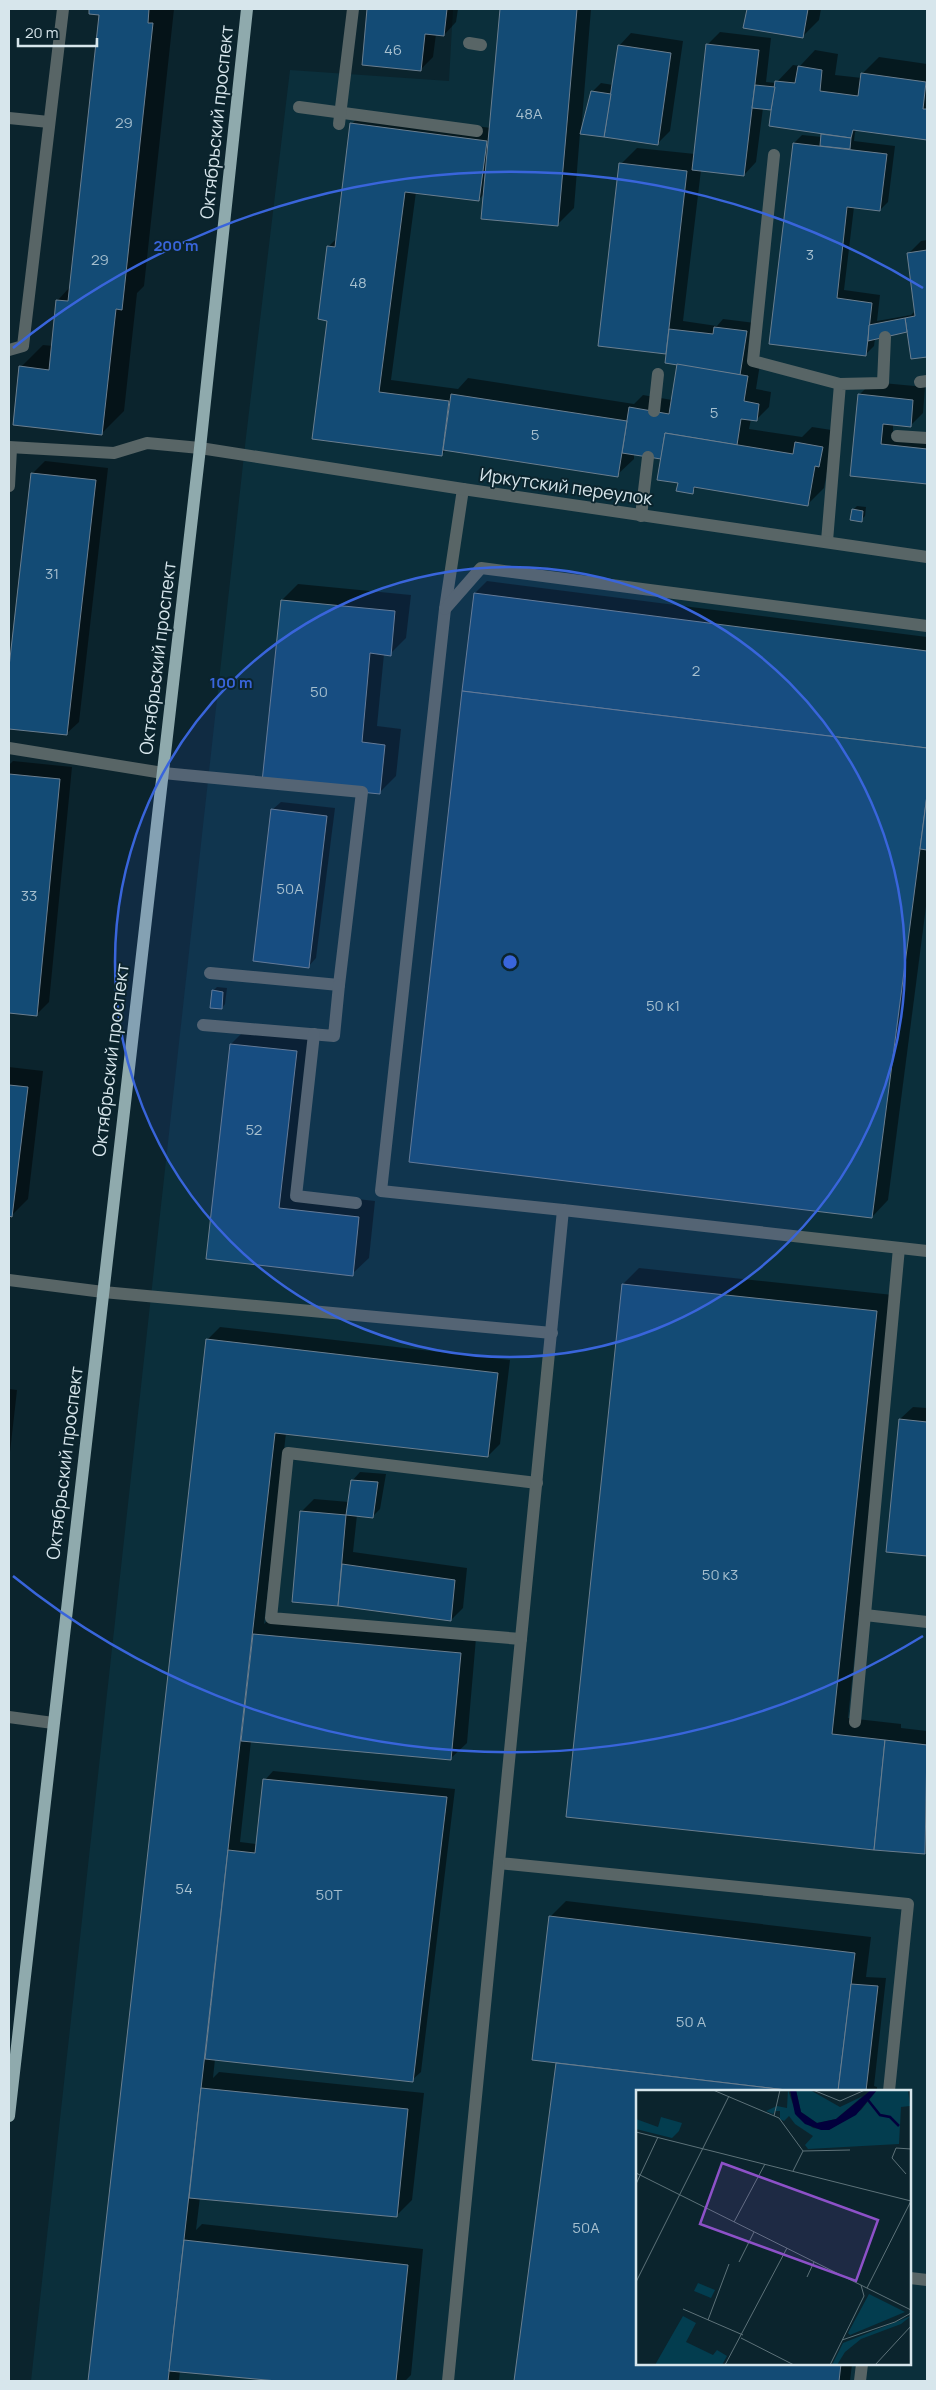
<svg xmlns="http://www.w3.org/2000/svg" width="936" height="2390" font-family="Manrope,sans-serif">
	<style>
		.built { fill: #0b2f3b; fill-rule: evenodd }
		.shadow { fill: #0007 }
		.building { fill: #134b75; stroke: #6a7e8f }
		.lines { fill: none; stroke-linecap: round; stroke-linejoin: round }
		.service { stroke: #586566; stroke-width: 12 }
		.minor { stroke: #586566; stroke-width: 12 }
		.primary { stroke: #8faaad; stroke-width: 12 }
		.ring { fill: none; stroke: #3965db; stroke-width: 2.5 }
		.labels { text-anchor: middle; stroke-width: 4; stroke-linejoin: round; paint-order: stroke }
		.number-label { font-size: 15px; fill: #a6bfce }
		.street-label { font-size: 18px; fill: #d7e6ec; stroke: #0b242d }
		.inset-river { fill: none; stroke: #02003c; stroke-width: 2.5 }
		.inset-road { fill: none; stroke: #5d7279; stroke-width: 1 }
		.view { fill: #8d51c8; fill-opacity: 0.15; stroke: #8d51c8; stroke-width: 2.5 }
		.inset-edge { fill: none; stroke: #d7e6ec; stroke-width: 2.5 }
		.centre { fill: #3965db; stroke: #0b242d; stroke-width: 2.5 }
		.ring-label { font-size: 15px; text-anchor: middle; font-weight: bold; fill: #3965db; stroke: #0b242d; stroke-width: 4; stroke-linejoin: round; paint-order: stroke }
	</style>
	<rect width="100%" height="100%" fill="#0b242d"/>
	<path class="built" d="M 453,9 L 927,9 L 927,2381 L 31,2381 L 246,437 L 290,70 L 449,81 ZM 637,2091 L 910,2091 L 910,2364 L 637,2364 Z"/>
	<g class="shadow">
		<path d="M 90,9 L 174,9 L 144,286 L 137,293 L 124,411 L 102,433 L 21,367 L 43,345 L 53,346 L 58,300 L 70,287 L 100,14 L 90,13 Z"/>
		<path d="M 368,9 L 458,9 L 456,22 L 444,35 L 436,34 L 433,57 L 421,69 L 363,64 Z"/>
		<path d="M 501,9 L 591,9 L 581,132 L 592,92 L 601,83 L 613,85 L 619,46 L 631,33 L 683,41 L 670,131 L 658,143 L 580,133 L 574,208 L 557,225 L 485,193 L 478,200 L 416,192 L 391,380 L 458,389 L 468,378 L 634,404 L 643,395 L 672,400 L 678,363 L 668,350 L 665,353 L 621,164 L 637,148 L 695,154 L 708,44 L 720,32 L 771,38 L 766,82 L 776,83 L 793,65 L 800,66 L 815,50 L 838,54 L 835,75 L 862,78 L 862,74 L 879,57 L 927,64 L 927,139 L 858,129 L 855,132 L 854,141 L 895,146 L 888,202 L 880,210 L 854,207 L 844,290 L 880,295 L 877,321 L 911,315 L 916,310 L 908,254 L 921,241 L 927,240 L 927,356 L 912,358 L 908,330 L 875,338 L 874,346 L 865,355 L 770,343 L 794,143 L 802,135 L 822,137 L 823,133 L 773,109 L 763,108 L 756,162 L 744,175 L 701,170 L 683,321 L 717,326 L 723,319 L 755,323 L 760,364 L 756,389 L 771,392 L 769,407 L 756,420 L 751,419 L 749,429 L 802,437 L 812,427 L 838,431 L 830,455 L 824,488 L 808,504 L 698,486 L 692,492 L 679,482 L 662,458 L 634,454 L 634,459 L 617,475 L 447,449 L 442,454 L 314,438 L 329,320 L 328,247 L 337,238 L 352,124 L 364,111 L 491,128 Z"/>
		<path d="M 748,9 L 821,9 L 819,20 L 803,36 L 745,27 Z"/>
		<path d="M 872,382 L 925,387 L 923,413 L 910,426 L 893,424 L 893,432 L 927,435 L 927,483 L 852,475 L 860,394 Z"/>
		<path d="M 45,461 L 108,468 L 79,722 L 66,734 L 9,728 L 9,678 L 33,473 Z"/>
		<path d="M 857,506 L 866,507 L 865,516 L 861,520 L 853,510 Z"/>
		<path d="M 487,581 L 927,637 L 927,899 L 888,1200 L 872,1217 L 475,593 Z"/>
		<path d="M 298,584 L 411,595 L 406,638 L 390,654 L 384,654 L 377,726 L 401,729 L 396,776 L 380,792 L 282,600 Z"/>
		<path d="M 13,761 L 72,767 L 49,1002 L 37,1014 L 9,1012 L 9,765 Z"/>
		<path d="M 281,802 L 335,808 L 316,958 L 308,967 L 272,810 Z"/>
		<path d="M 217,987 L 227,988 L 225,1004 L 222,1008 L 213,991 Z"/>
		<path d="M 247,1028 L 312,1035 L 295,1192 L 375,1201 L 369,1258 L 352,1274 L 207,1258 L 231,1044 Z"/>
		<path d="M 9,1067 L 43,1071 L 28,1199 L 11,1216 L 9,1215 Z"/>
		<path d="M 639,1268 L 893,1295 L 848,1718 L 901,1724 L 901,1728 L 927,1731 L 927,1851 L 925,1853 L 874,1849 L 623,1284 Z"/>
		<path d="M 220,1327 L 510,1360 L 500,1444 L 488,1456 L 286,1433 L 264,1624 L 270,1618 L 476,1638 L 467,1743 L 450,1759 L 251,1741 L 240,1842 L 257,1844 L 265,1780 L 273,1771 L 455,1789 L 421,2072 L 412,2080 L 215,2059 L 213,2078 L 219,2072 L 424,2093 L 412,2200 L 396,2216 L 200,2197 L 196,2230 L 202,2224 L 423,2249 L 411,2375 L 405,2381 L 289,2381 L 180,2370 L 179,2381 L 90,2381 L 207,1340 Z"/>
		<path d="M 9,1389 L 17,1390 L 9,1461 Z"/>
		<path d="M 913,1407 L 927,1408 L 927,1555 L 887,1551 L 900,1419 Z"/>
		<path d="M 360,1472 L 386,1474 L 380,1509 L 372,1517 L 357,1515 L 353,1552 L 467,1568 L 463,1608 L 451,1620 L 338,1604 L 294,1601 L 301,1512 L 314,1499 L 349,1502 L 352,1481 Z"/>
		<path d="M 566,1901 L 871,1937 L 866,1977 L 886,1978 L 874,2086 L 877,2087 L 877,2091 L 637,2091 L 637,2364 L 852,2364 L 850,2381 L 515,2381 L 558,2062 L 550,1917 Z"/>
	</g>
	<g class="building">
		<path d="M 89,9 L 149,9 L 148,23 L 153,23 L 122,310 L 116,309 L 102,435 L 13,425 L 19,366 L 49,370 L 56,300 L 68,301 L 99,15 L 89,14 Z"/>
		<path d="M 367,9 L 447,9 L 444,36 L 425,34 L 421,71 L 362,65 Z"/>
		<path d="M 500,9 L 577,9 L 558,226 L 481,219 Z"/>
		<path d="M 747,9 L 808,9 L 803,38 L 743,28 Z"/>
		<path d="M 706,44 L 759,50 L 744,176 L 692,170 Z"/>
		<path d="M 618,45 L 671,53 L 658,145 L 604,137 Z"/>
		<path d="M 798,66 L 822,70 L 820,91 L 858,96 L 861,73 L 926,82 L 923,109 L 927,109 L 927,140 L 853,130 L 851,138 L 769,126 L 775,81 L 795,83 Z"/>
		<path d="M 755,85 L 775,87 L 771,110 L 752,108 Z"/>
		<path d="M 591,91 L 611,94 L 604,137 L 580,134 Z"/>
		<path d="M 350,123 L 487,141 L 479,201 L 405,192 L 379,392 L 449,401 L 442,456 L 312,439 L 327,321 L 318,319 L 327,246 L 335,247 Z"/>
		<path d="M 821,134 L 851,138 L 850,149 L 820,146 Z"/>
		<path d="M 793,143 L 887,154 L 880,211 L 847,207 L 837,298 L 872,303 L 866,356 L 769,344 Z"/>
		<path d="M 619,163 L 687,171 L 666,354 L 598,346 Z"/>
		<path d="M 927,250 L 927,357 L 911,359 L 905,318 L 915,316 L 907,253 Z"/>
		<path d="M 905,318 L 907,332 L 868,341 L 869,325 Z"/>
		<path d="M 714,327 L 747,331 L 740,375 L 665,363 L 669,329 L 713,334 Z"/>
		<path d="M 677,364 L 748,376 L 744,401 L 759,404 L 757,421 L 741,419 L 737,445 L 665,433 L 661,459 L 622,453 L 629,407 L 669,414 Z"/>
		<path d="M 451,394 L 627,421 L 618,477 L 443,450 Z"/>
		<path d="M 858,394 L 913,400 L 911,427 L 883,424 L 881,444 L 927,449 L 927,484 L 850,476 Z"/>
		<path d="M 665,433 L 793,454 L 795,442 L 823,447 L 819,467 L 815,466 L 808,506 L 694,487 L 693,494 L 676,491 L 678,483 L 657,480 Z"/>
		<path d="M 31,473 L 96,480 L 67,735 L 9,729 L 9,667 Z"/>
		<path d="M 852,509 L 863,511 L 862,522 L 850,520 Z"/>
		<path d="M 474,593 L 927,651 L 927,748 L 462,691 Z"/>
		<path d="M 281,600 L 395,611 L 391,656 L 370,653 L 362,742 L 385,745 L 380,794 L 262,782 Z"/>
		<path d="M 462,691 L 927,748 L 927,795 L 872,1218 L 409,1162 Z"/>
		<path d="M 9,774 L 60,779 L 37,1016 L 9,1013 Z"/>
		<path d="M 927,795 L 927,850 L 920,849 Z"/>
		<path d="M 271,809 L 327,816 L 309,968 L 253,961 Z"/>
		<path d="M 212,990 L 223,992 L 222,1009 L 210,1008 Z"/>
		<path d="M 230,1044 L 297,1051 L 279,1208 L 359,1217 L 353,1276 L 206,1259 Z"/>
		<path d="M 9,1085 L 28,1087 L 12,1217 L 9,1216 Z"/>
		<path d="M 622,1284 L 877,1311 L 832,1734 L 885,1740 L 874,1850 L 566,1817 Z"/>
		<path d="M 206,1339 L 498,1373 L 488,1457 L 275,1433 L 168,2381 L 88,2381 Z"/>
		<path d="M 899,1419 L 927,1422 L 927,1556 L 886,1552 Z"/>
		<path d="M 351,1480 L 378,1482 L 373,1518 L 346,1515 Z"/>
		<path d="M 300,1511 L 346,1515 L 338,1606 L 292,1602 Z"/>
		<path d="M 342,1564 L 455,1580 L 451,1621 L 338,1606 Z"/>
		<path d="M 253,1634 L 461,1653 L 451,1760 L 241,1741 Z"/>
		<path d="M 885,1740 L 927,1745 L 925,1854 L 874,1850 Z"/>
		<path d="M 263,1779 L 447,1797 L 413,2082 L 205,2059 L 228,1850 L 255,1853 Z"/>
		<path d="M 549,1916 L 855,1953 L 838,2091 L 795,2091 L 532,2060 Z"/>
		<path d="M 851,1984 L 878,1986 L 866,2091 L 838,2091 Z"/>
		<path d="M 556,2063 L 795,2091 L 637,2091 L 637,2364 L 841,2364 L 839,2381 L 514,2381 Z"/>
		<path d="M 201,2088 L 408,2109 L 397,2217 L 189,2198 Z"/>
		<path d="M 184,2240 L 408,2265 L 396,2381 L 277,2381 L 169,2371 Z"/>
	</g>
	<g class="lines">
		<g class="service">
			<path d="M 469,43 L 481,45"/>
			<path d="M 299,107 L 477,131"/>
			<path d="M 9,118 L 49,122"/>
			<path d="M 339,124 L 353,9"/>
			<path d="M 774,155 L 753,361 L 840,384"/>
			<path d="M 9,350 L 23,346 L 63,9"/>
			<path d="M 920,382 L 927,381"/>
			<path d="M 654,411 L 658,374"/>
			<path d="M 897,436 L 927,438"/>
			<path d="M 9,447 L 114,453 L 147,443 L 200,448"/>
			<path d="M 9,486 L 11,449"/>
			<path d="M 463,489 L 445,609 L 381,1191 L 563,1210"/>
			<path d="M 641,516 L 648,457"/>
			<path d="M 827,541 L 840,384 L 883,383 L 885,337"/>
			<path d="M 445,609 L 481,568 L 927,626"/>
			<path d="M 163,773 L 362,792 L 339,985 L 210,973"/>
			<path d="M 203,1025 L 334,1036 L 339,985"/>
			<path d="M 314,1034 L 296,1196 L 356,1203"/>
			<path d="M 103,1292 L 552,1333"/>
			<path d="M 865,1615 L 927,1622"/>
			<path d="M 521,1639 L 271,1618 L 288,1453 L 537,1483"/>
			<path d="M 855,1722 L 899,1248"/>
			<path d="M 889,2091 L 908,1904 L 499,1863 L 563,1210 L 927,1251"/>
			<path d="M 910,2278 L 927,2280"/>
			<path d="M 448,2381 L 499,1863"/>
			<path d="M 860,2381 L 862,2364"/>
		</g>
		<g class="minor">
			<path d="M 200,448 L 463,489 L 927,557"/>
			<path d="M 9,748 L 163,773"/>
			<path d="M 9,1280 L 103,1292"/>
			<path d="M 9,1717 L 53,1723"/>
		</g>
		<path class="primary" d="M 9,2116 L 200,448 L 247,9"/>
	</g>
	<circle cx="510" cy="962" r="395" fill="#3965db" fill-opacity=".12"/>
	<g class="ring">
		<circle cx="510" cy="962" r="395"/>
		<path d="M923 1636A790 790 0 0 1 13 1576M13 348A790 790 0 0 1 923 288"/>
	</g>
	<g class="labels">
		<g class="number-label">
			<text x="393" y="55">46</text>
			<text x="529" y="119">48А</text>
			<text x="124" y="128">29</text>
			<text x="810" y="260">3</text>
			<text x="100" y="265">29</text>
			<text x="358" y="288">48</text>
			<text x="714" y="418">5</text>
			<text x="535" y="440">5</text>
			<text x="52" y="579">31</text>
			<text x="696" y="676">2</text>
			<text x="319" y="697">50</text>
			<text x="290" y="894">50А</text>
			<text x="29" y="901">33</text>
			<text x="663" y="1011">50 к1</text>
			<text x="254" y="1135">52</text>
			<text x="720" y="1580">50 к3</text>
			<text x="184" y="1894">54</text>
			<text x="329" y="1900">50Т</text>
			<text x="691" y="2027">50 А</text>
			<text x="586" y="2233">50А</text>
		</g>
		<g class="street-label">
			<text transform="translate(217 122) rotate(-84)" y="6">Октябрьский проспект</text>
			<text transform="translate(566 487) rotate(8)" y="6">Иркутский переулок</text>
			<text transform="translate(158 658) rotate(-83)" y="6">Октябрьский проспект</text>
			<text transform="translate(111 1060) rotate(-83)" y="6">Октябрьский проспект</text>
			<text transform="translate(65 1463) rotate(-83)" y="6">Октябрьский проспект</text>
		</g>
	</g>
	<g transform="translate(636 2090)">
		<rect width="275" height="275" fill="#0b242d"/>
		<path d="M 152,0 L 161,26 L 177,38 L 193,40 L 225,20 L 241,0 L 272,0 L 274,16 L 265,17 L 263,54 L 172,59 L 169,55 L 177,46 L 159,34 L 153,26 L 148,31 L 144,29 L 144,21 L 139,21 L 137,24 L 130,21 L 141,16 L 151,18 ZM 160,0 L 174,0 L 204,17 L 227,6 L 200,29 L 181,33 L 165,22 ZM 25,27 L 46,33 L 43,41 L 36,48 L 0,39 L 0,29 L 22,37 ZM 62,193 L 79,200 L 75,208 L 58,201 ZM 233,204 L 269,222 L 214,245 L 212,243 ZM 47,226 L 60,233 L 50,252 L 77,265 L 81,260 L 91,266 L 86,275 L 19,275 ZM 275,226 L 265,234 L 225,249 L 209,262 L 201,275 L 196,275 L 207,253 Z" fill="#033d4f"/>
		<path d="M 154,0 L 160,0 L 165,22 L 181,33 L 200,29 L 235,0 L 241,0 L 220,25 L 193,40 L 185,40 L 169,34 L 159,24 Z" fill="#02003c"/>
		<path class="inset-river" d="M 232,10 L 244,25 L 254,27 L 263,36"/>
		<path class="inset-road" d="M 77,0 L 143,28 L 167,61M 177,0 L 204,11 L 229,0M 138,26 L 144,0M 0,42 L 275,111M 167,61 L 214,60M 157,81 L 167,61M 0,83 L 275,220M 270,84 L 256,68 L 260,58 L 275,59M 0,94 L 22,47M 98,132 L 129,74M 103,172 L 118,142M 171,187 L 178,172M 0,192 L 93,6M 231,198 L 275,111M 47,219 L 107,245M 72,230 L 93,174M 105,248 L 158,275M 206,250 L 259,232 L 275,223M 89,275 L 151,158M 194,275 L 228,206 L 225,195M 239,275 L 275,236"/>
		<path class="view" d="M 86,73 L 242,130 L 220,191 L 64,134 Z"/>
		<rect width="275" height="275" class="inset-edge"/>
	</g>
	<circle cx="510" cy="962" r="8" class="centre"/>
	<g class="ring-label">
		<text x="176" y="251">200 m</text>
		<text x="231" y="688">100 m</text>
	</g>
	<rect width="936" height="2390" fill="none" stroke="#d7e6ec" stroke-width="20"/>
	<path d="M18 38v8h79v-8" fill="none" stroke="#d7e6ec" stroke-width="2.5"/>
	<text x="25" y="38" font-size="15" fill="#d7e6ec" stroke="#0b242d" stroke-width="4" paint-order="stroke">20 m</text>
</svg>
